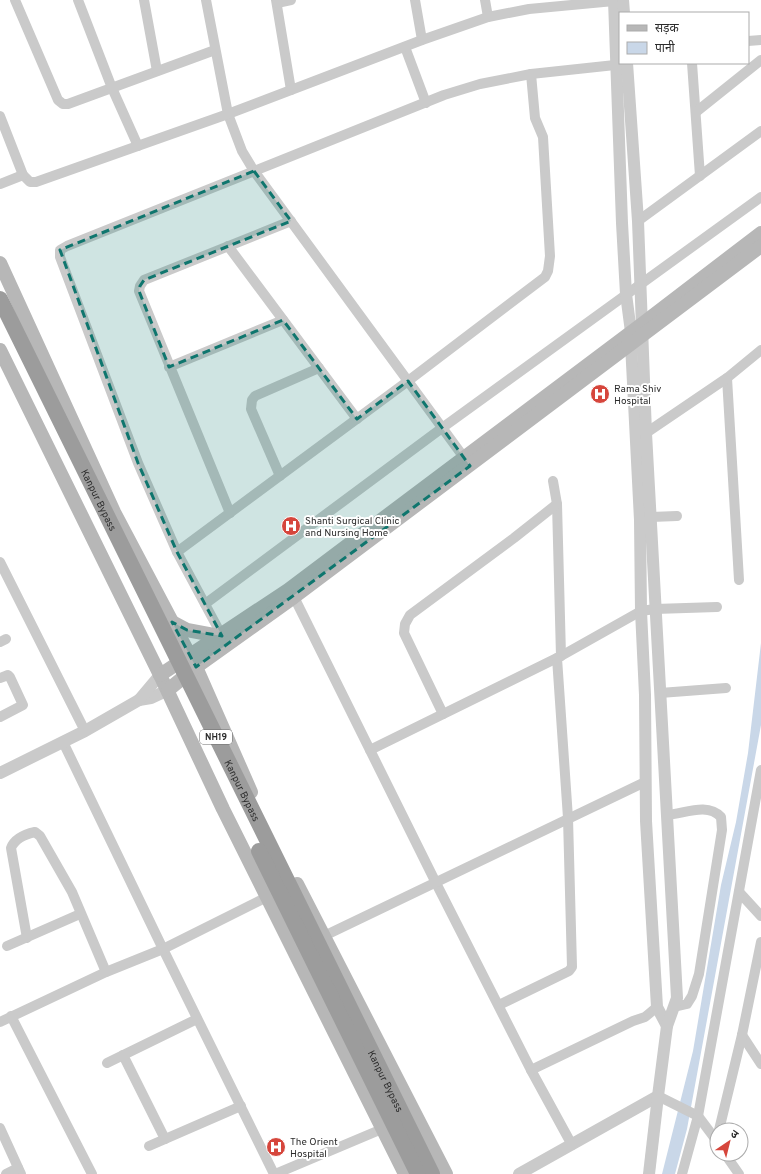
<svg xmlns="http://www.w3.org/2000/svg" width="761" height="1174" font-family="Overpass,'Noto Sans Devanagari',sans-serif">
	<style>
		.water { fill: #c9d7e8 }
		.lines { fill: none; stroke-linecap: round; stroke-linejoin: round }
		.minor { stroke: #cacaca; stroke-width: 10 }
		.tertiary { stroke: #cacaca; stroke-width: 12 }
		.secondary { stroke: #b7b7b7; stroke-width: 14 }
		.trunk-bridge { stroke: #9c9c9c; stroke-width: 16 }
		.marked { fill: #0f766e; fill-opacity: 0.2; stroke: #0f766e; stroke-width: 3; stroke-dasharray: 8 5; stroke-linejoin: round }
		.labels { text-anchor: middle; stroke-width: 4; stroke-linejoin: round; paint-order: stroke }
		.shield { fill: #fff; stroke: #6c6c6c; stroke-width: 1 }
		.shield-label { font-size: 9px; font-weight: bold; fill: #2d2d2d }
		.poi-label { font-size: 10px; fill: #2d2d2d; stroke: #fff; text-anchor: start }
		.street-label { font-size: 10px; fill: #2d2d2d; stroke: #fff }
	</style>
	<rect width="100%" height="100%" fill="#fff"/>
	<path class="water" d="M 761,643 L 761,725 L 687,1129 L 675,1174 L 662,1174 L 693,1051 L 721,885 L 736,822 L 748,753 Z"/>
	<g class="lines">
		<g class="minor">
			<path d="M 15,0 L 58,100 L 63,104 L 68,104 L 215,50"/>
			<path d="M 78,0 L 112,88 L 138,146"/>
			<path d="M 144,0 L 157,71"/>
			<path d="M 206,0 L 228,114 L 242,151 L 254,171 L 468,463"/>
			<path d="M 276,0 L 291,90"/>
			<path d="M 415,0 L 422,40"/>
			<path d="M 485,0 L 488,17"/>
			<path d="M 277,3 L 291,0"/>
			<path d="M 748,41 L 761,40"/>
			<path d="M 405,47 L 426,103"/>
			<path d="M 692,63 L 700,176"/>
			<path d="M 696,112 L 761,60"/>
			<path d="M 0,116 L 23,175 L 30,182 L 36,182 L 228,114 L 422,40 L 488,17 L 529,9 L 614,1"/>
			<path d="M 0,184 L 23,175"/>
			<path d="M 638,221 L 761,131"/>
			<path d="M 228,246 L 357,419"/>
			<path d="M 169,367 L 283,320"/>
			<path d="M 727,378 L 739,580"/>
			<path d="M 646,433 L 727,378 L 761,350"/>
			<path d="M 280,476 L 251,409 L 252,400 L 255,396 L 319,368"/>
			<path d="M 553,481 L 557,504 L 561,656"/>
			<path d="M 230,513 L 139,291 L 140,286 L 144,280 L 291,221"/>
			<path d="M 651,517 L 677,516"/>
			<path d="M 177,552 L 408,381 L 545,277 L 548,271 L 550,256 L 543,137 L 535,118 L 531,74"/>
			<path d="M 0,562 L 85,731"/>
			<path d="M 290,593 L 294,597 L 436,883 L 531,1070 L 572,1145"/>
			<path d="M 205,604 L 442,428 L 761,197"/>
			<path d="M 221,634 L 177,552 L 138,463 L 60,257 L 60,250 L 67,246 L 444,95 L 480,84 L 531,74 L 615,65"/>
			<path d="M 0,642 L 6,639"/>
			<path d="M 0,678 L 8,675 L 10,677 L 23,705 L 0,717"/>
			<path d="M 660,693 L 726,688"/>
			<path d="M 443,714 L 404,633 L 405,624 L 410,615 L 514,538 L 557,504"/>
			<path d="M 63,742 L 163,949 L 274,1174"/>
			<path d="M 370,750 L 561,656 L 641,611 L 655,609 L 717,607"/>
			<path d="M 667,815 C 684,814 707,802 721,817 L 722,830 L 699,974 L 692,996 L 687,1004 L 674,1007"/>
			<path d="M 739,892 L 761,916"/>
			<path d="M 324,936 L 645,782"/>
			<path d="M 27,938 L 11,848 C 15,838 26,834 35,832 L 40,836 L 72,892 L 106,972"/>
			<path d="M 7,946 L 80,914"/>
			<path d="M 499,1005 L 569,971 L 572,967 L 568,818 L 557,658"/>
			<path d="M 11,1016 L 92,1174"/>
			<path d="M 0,1022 L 106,972 L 163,949 L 267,897"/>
			<path d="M 742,1035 L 761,1064"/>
			<path d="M 123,1055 L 165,1139"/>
			<path d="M 107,1063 L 197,1019"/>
			<path d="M 531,1070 L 633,1021 L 645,1017 L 657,1007"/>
			<path d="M 658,1096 L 698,1116 L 716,1140 L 717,1136"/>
			<path d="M 0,1128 L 21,1174"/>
			<path d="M 719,1130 L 742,1035 L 761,942"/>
			<path d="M 149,1146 L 241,1106"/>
			<path d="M 725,1154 L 739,1174"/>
			<path d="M 6,1174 L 18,1168"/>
			<path d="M 275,1174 L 382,1129"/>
			<path d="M 682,1174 L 698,1116 L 761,770"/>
		</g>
		<g class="tertiary">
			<path d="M 614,0 L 622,223 L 626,294 L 631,332 L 631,344 L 640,520 L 641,611 L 645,695 L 646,821 L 657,1007 L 667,1026"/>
			<path d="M 623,0 L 624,13"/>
			<path d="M 139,700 L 151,698 L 168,690"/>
			<path d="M 0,773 L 85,731 L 139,700 L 160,675"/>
			<path d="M 519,1174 L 658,1096 L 667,1026 L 677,998 L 646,433 L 638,221 L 627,63"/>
			<path d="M 649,1174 L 658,1096"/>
		</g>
		<g class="secondary">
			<path d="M 0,263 L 114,512 L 196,667 L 251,792"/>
			<path d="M 0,350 L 160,675 L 223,809 L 405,1174"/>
			<path d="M 172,622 L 187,630 L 219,636"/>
			<path d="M 160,675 L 288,590 L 642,324 L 761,233"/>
			<path d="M 168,690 L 196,667 L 294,597 L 761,246"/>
			<path d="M 297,884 L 446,1174"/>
		</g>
		<g class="trunk-bridge">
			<path id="s1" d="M 0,299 L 432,1174"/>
			<path d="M 259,851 L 418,1174"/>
		</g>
	</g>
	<path class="marked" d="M 254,171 L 291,221 L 144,280 L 140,286 L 139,291 L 169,367 L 283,320 L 357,419 L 408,381 L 470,466 L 196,667 L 172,622 L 187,630 L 222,636 L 177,552 L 138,463 L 60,250 Z"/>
	<defs>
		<g id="hospital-disc" transform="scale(1)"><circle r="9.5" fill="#d6463c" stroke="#fff"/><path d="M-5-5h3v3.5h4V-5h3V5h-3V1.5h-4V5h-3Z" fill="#fff"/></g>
	</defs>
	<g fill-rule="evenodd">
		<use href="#hospital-disc" x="600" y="394"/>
		<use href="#hospital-disc" x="291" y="526"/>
		<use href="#hospital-disc" x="276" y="1147"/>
	</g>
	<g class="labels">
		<rect class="shield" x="200" y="730" width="32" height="14" rx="3"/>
		<g class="shield-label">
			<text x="216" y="740">NH19</text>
		</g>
		<g class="poi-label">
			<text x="614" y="392">Rama Shiv<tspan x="614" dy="12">Hospital</tspan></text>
			<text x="305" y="524">Shanti Surgical Clinic<tspan x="305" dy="12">and Nursing Home</tspan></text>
			<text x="290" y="1145">The Orient<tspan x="290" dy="12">Hospital</tspan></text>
		</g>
		<g class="street-label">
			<text dy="4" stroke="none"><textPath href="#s1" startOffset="224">Kanpur Bypass</textPath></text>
			<text dy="4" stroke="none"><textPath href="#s1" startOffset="548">Kanpur Bypass</textPath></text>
			<text dy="4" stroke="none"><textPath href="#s1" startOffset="872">Kanpur Bypass</textPath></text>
		</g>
	</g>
	<rect x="619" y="12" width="130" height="52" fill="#ffffff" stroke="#ababab"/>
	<rect x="627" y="25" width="20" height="6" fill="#b7b7b7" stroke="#ababab"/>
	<text x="655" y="32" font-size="12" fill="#2d2d2d">सड़क</text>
	<rect x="627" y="42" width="20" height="12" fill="#c9d7e8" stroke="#ababab"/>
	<text x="655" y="52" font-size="12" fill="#2d2d2d">पानी</text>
	<g transform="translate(729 1142) rotate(35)"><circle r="19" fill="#ffffff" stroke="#ababab"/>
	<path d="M0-3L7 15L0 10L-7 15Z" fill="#d6463c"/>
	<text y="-6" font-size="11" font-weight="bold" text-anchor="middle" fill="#2d2d2d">उ</text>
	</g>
</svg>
